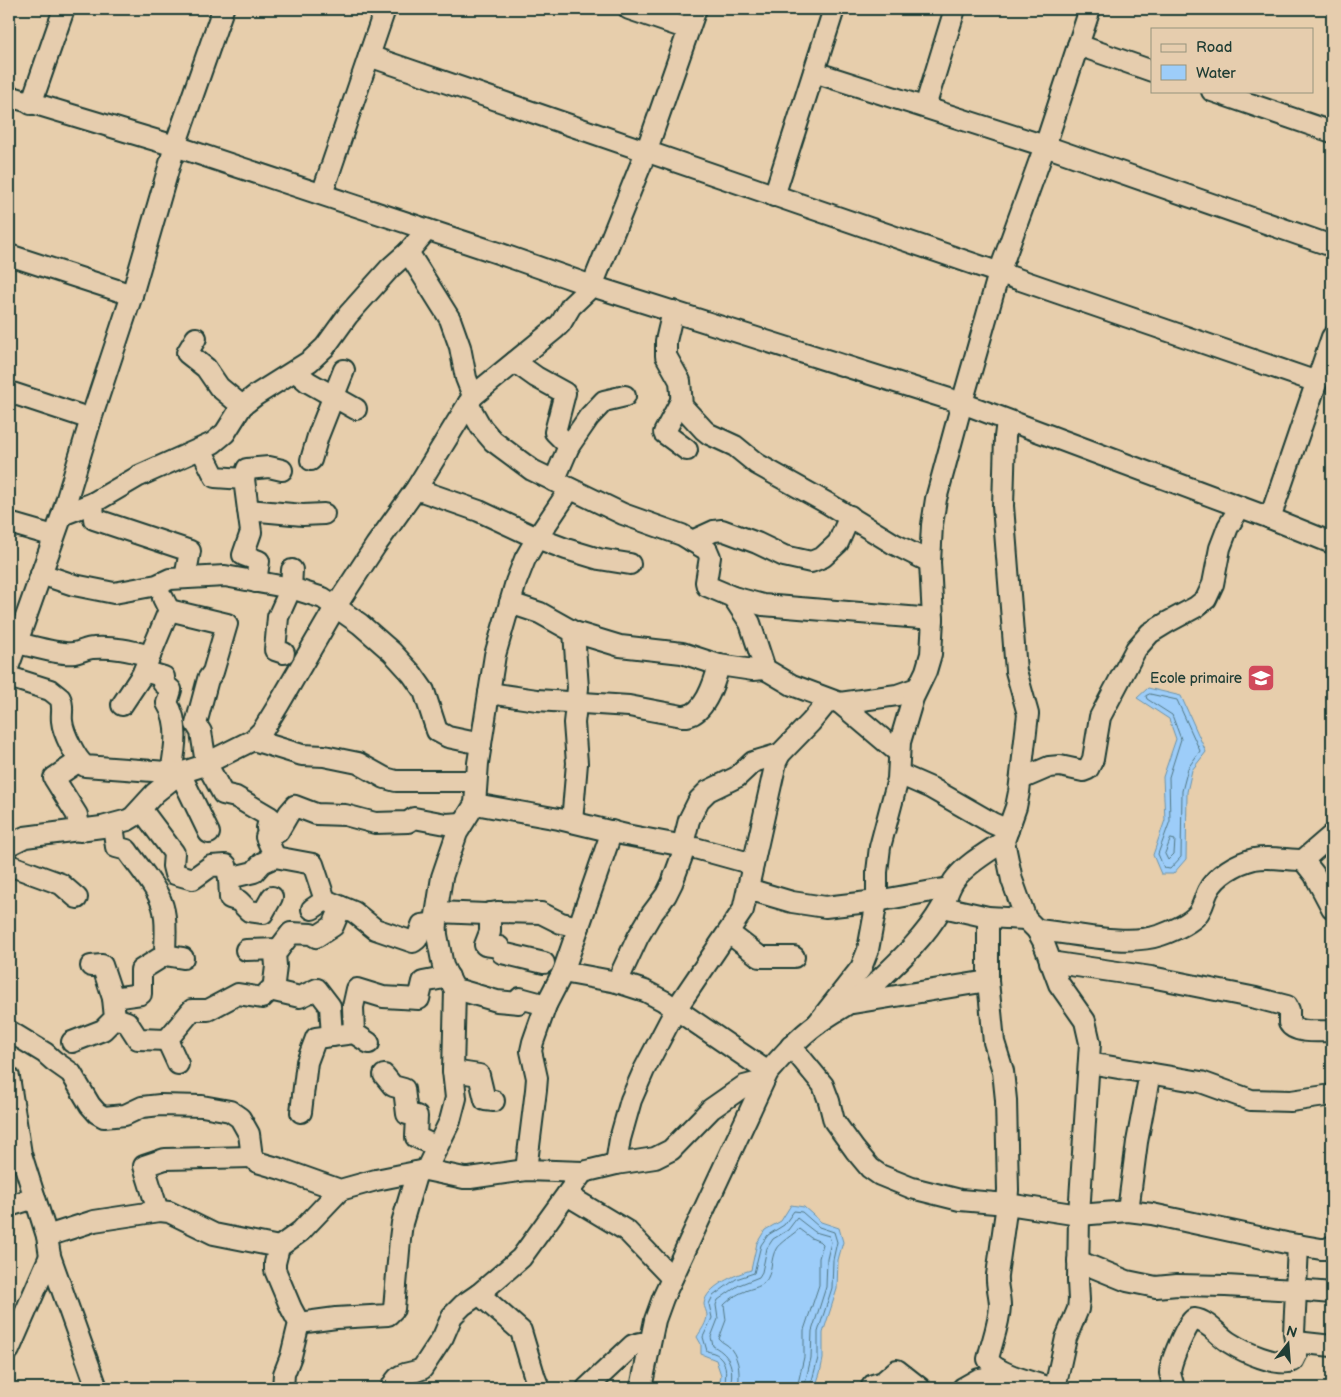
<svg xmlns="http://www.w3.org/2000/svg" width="1341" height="1397" font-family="'Balsamiq Sans',sans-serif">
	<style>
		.water { fill: #9dcdf9; stroke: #6b93aa }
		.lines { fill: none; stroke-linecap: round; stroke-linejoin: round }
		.shore { stroke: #517783; stroke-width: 1 }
		.minor-casing { stroke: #1f3d34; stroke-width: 24 }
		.minor { stroke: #e6cdae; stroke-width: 20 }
		.labels { text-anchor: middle; stroke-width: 4; stroke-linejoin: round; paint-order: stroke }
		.poi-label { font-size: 14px; fill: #1f3d34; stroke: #e6cdae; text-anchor: end }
	</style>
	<rect width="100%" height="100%" fill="#e7ceac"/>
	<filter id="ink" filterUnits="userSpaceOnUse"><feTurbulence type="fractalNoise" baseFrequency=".02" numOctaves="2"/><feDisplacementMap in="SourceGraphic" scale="10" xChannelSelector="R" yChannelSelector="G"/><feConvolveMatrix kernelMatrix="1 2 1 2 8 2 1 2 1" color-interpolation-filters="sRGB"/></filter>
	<g filter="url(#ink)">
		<g class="water">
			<path d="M 1148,688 L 1181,696 L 1206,752 L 1192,770 L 1187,792 L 1186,859 L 1173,874 L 1161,874 L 1153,855 L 1165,820 L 1163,777 L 1176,739 L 1169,719 L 1137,698 Z"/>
			<path d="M 791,1205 L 804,1207 L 821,1222 L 839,1228 L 843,1242 L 838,1260 L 837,1289 L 823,1333 L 823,1359 L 820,1373 L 815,1388 L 719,1388 L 721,1375 L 716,1360 L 701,1354 L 701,1344 L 697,1337 C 701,1330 707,1323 707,1315 C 707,1312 704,1307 704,1304 C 706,1286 737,1274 751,1270 L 757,1243 L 765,1230 L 781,1221 Z"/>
		</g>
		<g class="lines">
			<g class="shore">
				<path d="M 1150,694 L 1177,700 L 1200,751 L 1188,768 L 1182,791 L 1181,857 L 1170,869 L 1164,868 L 1158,854 L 1170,821 L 1169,777 L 1181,739 L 1172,715 L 1147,699 L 1146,696 Z"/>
				<path d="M 1171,839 L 1175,840 L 1174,854 L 1168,860 L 1165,854 Z"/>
				<path d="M 724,1388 C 726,1379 728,1363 719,1356 C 716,1353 710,1352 707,1351 L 703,1337 L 712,1318 L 709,1304 L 713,1296 L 736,1279 L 754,1273 L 761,1245 L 768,1235 L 784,1225 L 794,1211 L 802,1212 L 819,1227 L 834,1232 L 837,1242 L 833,1260 L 832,1288 L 818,1332 L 818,1358 L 810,1388"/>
				<path d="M 730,1388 C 734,1369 732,1356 713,1346 L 711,1337 L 718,1319 L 716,1305 L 718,1300 L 739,1285 L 759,1277 L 762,1272 L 767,1248 L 773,1239 L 788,1230 L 797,1218 L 815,1232 L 829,1236 L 831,1242 L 827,1259 L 826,1287 L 812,1331 L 811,1358 L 804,1388"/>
				<path d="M 738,1388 C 740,1375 740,1361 731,1349 C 728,1344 722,1343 719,1339 L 726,1320 L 724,1305 C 729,1300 737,1294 743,1292 C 751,1288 759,1288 765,1282 C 773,1273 770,1259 776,1249 C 778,1244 795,1233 799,1229 L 811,1238 L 821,1242 L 823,1244 L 819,1258 L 819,1285 L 804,1330 L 804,1357 L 797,1388"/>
			</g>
			<g class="minor-casing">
				<g id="minor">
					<path d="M 629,9 L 688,29"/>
					<path d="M 1078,45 L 1152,71"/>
					<path d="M 369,56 L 1317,382"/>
					<path d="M 814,72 L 1045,146 L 1332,246"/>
					<path d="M 1212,91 L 1332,132"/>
					<path d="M 9,96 L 175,146 L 498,253 L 592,286 L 962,403 L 1270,518 L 1332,543"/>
					<path d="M 31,104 L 64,9"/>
					<path d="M 925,107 L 955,9"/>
					<path d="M 322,194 L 385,9"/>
					<path d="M 774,196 L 834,9"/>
					<path d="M 408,252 L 450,319 L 460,347 L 466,378 L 473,396"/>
					<path d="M 9,255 L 132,295"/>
					<path d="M 673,311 L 666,341 L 666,356 L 680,381 L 682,406 L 704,430 L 709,434 L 735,446 L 757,464 L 827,503 L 894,544 L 930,562"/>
					<path d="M 196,338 L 187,353 L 206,368 L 219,387 L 242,406"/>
					<path d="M 515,362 L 536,377 L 565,393 L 555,432 L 569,446"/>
					<path d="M 295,371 L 308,382 L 356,409"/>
					<path d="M 9,392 L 91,419"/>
					<path d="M 681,401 L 664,433 L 687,450"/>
					<path d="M 468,404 L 481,427 L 493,441 L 532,470 L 623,514 L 682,535 L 707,550 L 710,557 L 706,582 L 707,586 L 733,597 L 763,605 L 933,619"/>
					<path d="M 1007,421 L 1005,437 L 1003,506 L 1016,671 L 1028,714 L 1019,792 L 1016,807 L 1004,841 L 1012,880 L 1026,919 L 1037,930 L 1043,941 L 1059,984 L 1085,1021 L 1090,1043 L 1079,1215 L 1078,1281 L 1079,1300 L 1078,1309 L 1066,1338 L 1055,1388"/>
					<path d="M 201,449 L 215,477 L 244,479 L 248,510"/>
					<path d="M 311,460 L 318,436 L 344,370"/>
					<path d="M 244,479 L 247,469 L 269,467 L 282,470"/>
					<path d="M 554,481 L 569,446 L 589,417 L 604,401 L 625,396"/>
					<path d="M 416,489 L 479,511 L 537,538 L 566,549 L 599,559 L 630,564"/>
					<path d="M 93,503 L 94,519 L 190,551 L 185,578"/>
					<path d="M 62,515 L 93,503 L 139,476 L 213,443 L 225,433 L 242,406 L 256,395 L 310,361 L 325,347 L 348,315 L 390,268 L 408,252 L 427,230"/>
					<path d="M 1270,518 L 1332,337"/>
					<path d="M 9,523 L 54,536"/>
					<path d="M 692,541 L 714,531 L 722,530 L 757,543 L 784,556 L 811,562 L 823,557 L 838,543 L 850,516"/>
					<path d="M 41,574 L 74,585 L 114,593 L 157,585 L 170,579 L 225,576 L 291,588 L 323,598 L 360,624 L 392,652 L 412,674 L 424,691 L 437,731 L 448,737 L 481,744"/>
					<path d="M 256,582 L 259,561 L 243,555 L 251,532 L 248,510 L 303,515 L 324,514"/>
					<path d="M 733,597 L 750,623 L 765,669 L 792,685 L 840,703 L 898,752"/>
					<path d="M 510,603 L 540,613 L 574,632 L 578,688 L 574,723 L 577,763 L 572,822"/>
					<path d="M 169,610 L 227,624 L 213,672 L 208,679 L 196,724 L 201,732 L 206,763 L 223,794 L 236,797 L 270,817 L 267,828 L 278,832 L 289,813 L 295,806 L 316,814 L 345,815 L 375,823 L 408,822 L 414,818 L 446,824 L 462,823"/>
					<path d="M 574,632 L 620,646 L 682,653 L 719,665 L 753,670 L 765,669"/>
					<path d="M 17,643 C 32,646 60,655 74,653 C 81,652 87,648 93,648 C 115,647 129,650 150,656"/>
					<path d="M 284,653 L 275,650 L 278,617 L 291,588 L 292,570"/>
					<path d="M 9,665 L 62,515 L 91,419 L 132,295 L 175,146 L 223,9"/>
					<path d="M 144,671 L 164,677 L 163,683 L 171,690 L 167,703 C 180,723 175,750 171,772"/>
					<path d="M 9,677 L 50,690 L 60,698 C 64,706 61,713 62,721 C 63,733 76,759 85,766 L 180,773 L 199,767 L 253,740 L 263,730 L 279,704 L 336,606 L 376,545 L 416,489 L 473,396 L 555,329 L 561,323 L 571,306 L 592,286 L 646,152 L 696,9"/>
					<path d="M 489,693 L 537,700 L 629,706 L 682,716 C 704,718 715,681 719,665"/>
					<path d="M 840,703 L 897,695 L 917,688"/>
					<path d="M 122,705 L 142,675 L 169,610 L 163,598"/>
					<path d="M 253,740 L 302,755 L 324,756 L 358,763 L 385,778 L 396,781 L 476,781"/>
					<path d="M 79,761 L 54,778 L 77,815 L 80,831"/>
					<path d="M 899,774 L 931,788 L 992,823 L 1008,830"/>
					<path d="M 1021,779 L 1049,767 L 1060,766 L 1083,771 L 1088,769 L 1093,759 L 1100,717 L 1136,649 L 1150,633 L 1168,622 L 1196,607 L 1206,599 L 1213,584 L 1220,548 L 1228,527 L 1240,507"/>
					<path d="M 475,804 L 559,819 L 626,835 L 695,848 L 753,864"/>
					<path d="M 141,809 L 174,853 L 173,866 L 175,874 L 193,879 L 211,866 L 226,865 L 229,878 L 230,898 L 239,901 L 249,911 L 263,913 L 272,897"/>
					<path d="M 113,825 L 116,847 L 127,850 C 139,868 160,890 164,911 C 167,924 165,941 165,955"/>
					<path d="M 271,829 L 266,837 L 275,857 L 313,864 L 325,900"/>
					<path d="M 9,845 L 25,837 L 102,827 L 128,820 L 133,817 L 155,793 L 180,773 L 209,833"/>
					<path d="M 1303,860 L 1314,874 L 1332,908"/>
					<path d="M 9,865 L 61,884 L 77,898"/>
					<path d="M 229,878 L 254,872 L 262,863 L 275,857"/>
					<path d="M 748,889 L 792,902 L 825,907 L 877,901 L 949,888"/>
					<path d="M 943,907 L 988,917 L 1026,919"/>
					<path d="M 312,909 L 325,900 L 354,912 L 375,929 L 413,942 L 417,939 L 422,925 L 437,923"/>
					<path d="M 437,912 L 486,914 L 497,912 L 541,913 L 561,923 L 579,927"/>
					<path d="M 490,913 L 490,932 L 485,945 L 499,947 L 502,953 L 544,963"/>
					<path d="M 988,917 L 988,981 L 994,1042 L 1003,1071 L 1006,1100 L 1008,1190 L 1007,1204 L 997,1275 C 996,1285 1000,1295 1000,1306 C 999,1325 992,1341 988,1359 C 995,1374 1035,1383 1051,1388"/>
					<path d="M 1037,930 C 1074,933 1126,947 1161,935 C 1172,931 1189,924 1197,915 C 1203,908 1204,899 1208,891 C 1216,875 1237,863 1254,859 C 1270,856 1287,860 1303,860 L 1332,835"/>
					<path d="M 729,933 L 760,957 L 794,957"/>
					<path d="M 246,950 L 279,949"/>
					<path d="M 1050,962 L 1151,977 L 1256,998 L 1287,1006 L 1289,1010 L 1289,1023 C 1295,1034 1321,1031 1332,1031"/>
					<path d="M 563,972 L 612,831"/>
					<path d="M 455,990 L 463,991 L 497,1001 L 519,1003 L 520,998 L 546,1005"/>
					<path d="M 273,991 L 276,966 L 275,954 L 291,933 L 311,934 L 316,937 L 333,926 L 341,907"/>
					<path d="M 113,998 L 141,994 L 141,970 L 165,955 L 183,958"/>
					<path d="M 853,1003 L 988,981"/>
					<path d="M 115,1018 L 127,1022 L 138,1039 L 167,1040"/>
					<path d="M 817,1024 L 861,968 L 868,950 L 877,901 L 877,872 L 880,847 L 898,779 L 900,742 L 913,698 L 926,671 L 931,654 L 933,619 L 930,562 L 932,525 L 936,499 L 962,403 L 999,273 L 1045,146 L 1090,9"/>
					<path d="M 9,1031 L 45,1053 L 54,1061 L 71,1073 L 90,1105 L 97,1113 L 104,1117 L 125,1115 L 142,1107 L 160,1105 L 202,1106 L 230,1111 L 240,1118 L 249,1134 L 252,1157 L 257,1162 L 281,1169 L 340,1190 L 376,1180 L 426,1170 L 464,1178 L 470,1178 L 526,1170 L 583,1172 L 616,1164 L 655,1158 L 671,1150 L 711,1109 L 744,1086 L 763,1081"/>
					<path d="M 354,1033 L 353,1007 L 357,989 L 383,997 L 419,999 L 423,982 L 449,977"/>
					<path d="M 72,1042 L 103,1030 L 115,1018 L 113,998 L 102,965 L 91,966"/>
					<path d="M 791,1046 L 823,1085 L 829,1101 L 834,1121 L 855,1150 L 870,1168 L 880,1175 L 912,1188 L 960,1200 L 1007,1204 L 1079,1215 L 1128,1211 L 1152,1214 L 1286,1243 L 1321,1249 L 1327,1249 L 1332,1246"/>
					<path d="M 1089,1063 L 1201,1082 L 1251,1100 L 1291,1101 L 1332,1095"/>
					<path d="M 178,1064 L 167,1040 L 192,1010 L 208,1010 L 238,994 L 262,998 L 270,990 L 300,997 L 317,989 L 330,1006 L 332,1036"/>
					<path d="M 453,1071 L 479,1075 L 485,1100 L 494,1101"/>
					<path d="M 768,1072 L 664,1001 L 645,991 L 617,982 L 638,937 L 651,915 L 666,895 L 672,883 L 682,856 L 684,840 L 689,820 L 699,800 L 708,791 L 737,777 L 753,762 L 780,754"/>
					<path d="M 384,1075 L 393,1086 L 404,1089 L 407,1114 L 417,1116 L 416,1137 L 437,1147"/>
					<path d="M 9,1077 L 21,1154 L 47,1236 L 50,1256 L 97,1388"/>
					<path d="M 301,1112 L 307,1062 L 316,1038 L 354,1033 L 369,1043"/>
					<path d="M 616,1164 L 620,1139 L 631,1100 L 644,1070 L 676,1009 L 743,910 L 776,762 L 780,754 L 811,722 L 829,700"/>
					<path d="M 426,1170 L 450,1121 L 456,1098 L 453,1071 L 455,990 L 443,966 L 437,935 L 436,915 L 442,877 L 457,833 L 475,804 L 478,763 L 495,655 L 516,582 L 525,559 L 537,538 L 570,489"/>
					<path d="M 526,1170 L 536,1090 L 537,1078 L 531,1051 L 533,1042 L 546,1005 L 563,972 L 617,982"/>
					<path d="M 567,1195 L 627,1231 L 672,1278"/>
					<path d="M 9,1206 L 35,1198"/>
					<path d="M 158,1211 L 144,1166 L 165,1159 L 252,1157"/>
					<path d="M 1128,1211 L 1137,1142 L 1150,1073"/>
					<path d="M 47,1236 L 94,1221 L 160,1211 L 169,1212 L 214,1234 L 279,1247"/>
					<path d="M 1298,1245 L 1296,1290 L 1332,1293"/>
					<path d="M 1078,1261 L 1127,1281 L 1156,1287 L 1177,1285 L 1226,1286 L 1296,1290 L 1294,1333 L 1297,1353 L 1293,1361 C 1277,1367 1244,1352 1230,1343 C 1218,1336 1209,1321 1194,1319 C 1186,1324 1170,1363 1170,1373 C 1171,1378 1173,1383 1174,1388"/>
					<path d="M 479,1294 L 521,1331 L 535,1378 L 539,1388"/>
					<path d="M 299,1323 L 336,1318 L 388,1315 L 394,1309 L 400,1239 L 402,1223 L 417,1172"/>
					<path d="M 1296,1342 L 1332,1346"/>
					<path d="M 9,1350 L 50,1256"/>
					<path d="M 283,1388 L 284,1374 L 291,1356 L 299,1323 L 291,1308 L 275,1270 L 275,1263 L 279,1247 L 301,1231 L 340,1190"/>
					<path d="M 391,1388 C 400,1370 405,1376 422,1369 L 443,1337 L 452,1316 L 463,1305 L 479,1294 L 521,1258 L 583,1172"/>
					<path d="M 587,1388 L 633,1345 L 640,1343 L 649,1344"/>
					<path d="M 641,1388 L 655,1320 L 663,1298 L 768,1072 C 783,1055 798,1038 817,1024 C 836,1010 858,1000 876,983 C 899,961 925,937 941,909 C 947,899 948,887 956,878 C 968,863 988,852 1004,841"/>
					<path d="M 871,1388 L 873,1385 L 883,1382 L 897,1370 L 920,1388"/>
					<path d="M 963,1388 L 979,1379 L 996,1376 L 998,1369"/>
				</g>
			</g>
			<use href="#minor" class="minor"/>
		</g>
	</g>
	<defs>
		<g id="school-square" transform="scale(1.4375)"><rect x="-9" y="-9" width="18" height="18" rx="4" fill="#d1495b" stroke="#e6cdae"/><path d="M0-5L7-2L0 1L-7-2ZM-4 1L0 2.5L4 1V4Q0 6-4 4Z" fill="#fff"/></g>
	</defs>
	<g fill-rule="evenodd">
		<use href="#school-square" x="1261" y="678"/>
	</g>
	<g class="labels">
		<g class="poi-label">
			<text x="1242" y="683">Ecole primaire</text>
		</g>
	</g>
	<rect width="1341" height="1397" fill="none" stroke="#e6cdae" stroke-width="30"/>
	<rect x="15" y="15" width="1311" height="1367" fill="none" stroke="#1f3d34" stroke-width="2" filter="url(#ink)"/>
	<rect x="1151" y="28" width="162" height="65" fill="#e6cdae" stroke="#96937d"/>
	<rect x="1161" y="44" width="25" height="8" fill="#e6cdae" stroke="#96937d"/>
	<text x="1196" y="52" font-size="15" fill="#1f3d34">Road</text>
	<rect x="1161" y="65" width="25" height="15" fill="#9dcdf9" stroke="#96937d"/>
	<text x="1196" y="78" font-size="15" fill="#1f3d34">Water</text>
	<g transform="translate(1288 1344) rotate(17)" stroke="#e6cdae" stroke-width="4" paint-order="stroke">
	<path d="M0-4L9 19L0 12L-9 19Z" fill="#1f3d34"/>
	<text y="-8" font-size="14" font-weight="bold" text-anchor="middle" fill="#1f3d34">N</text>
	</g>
</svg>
